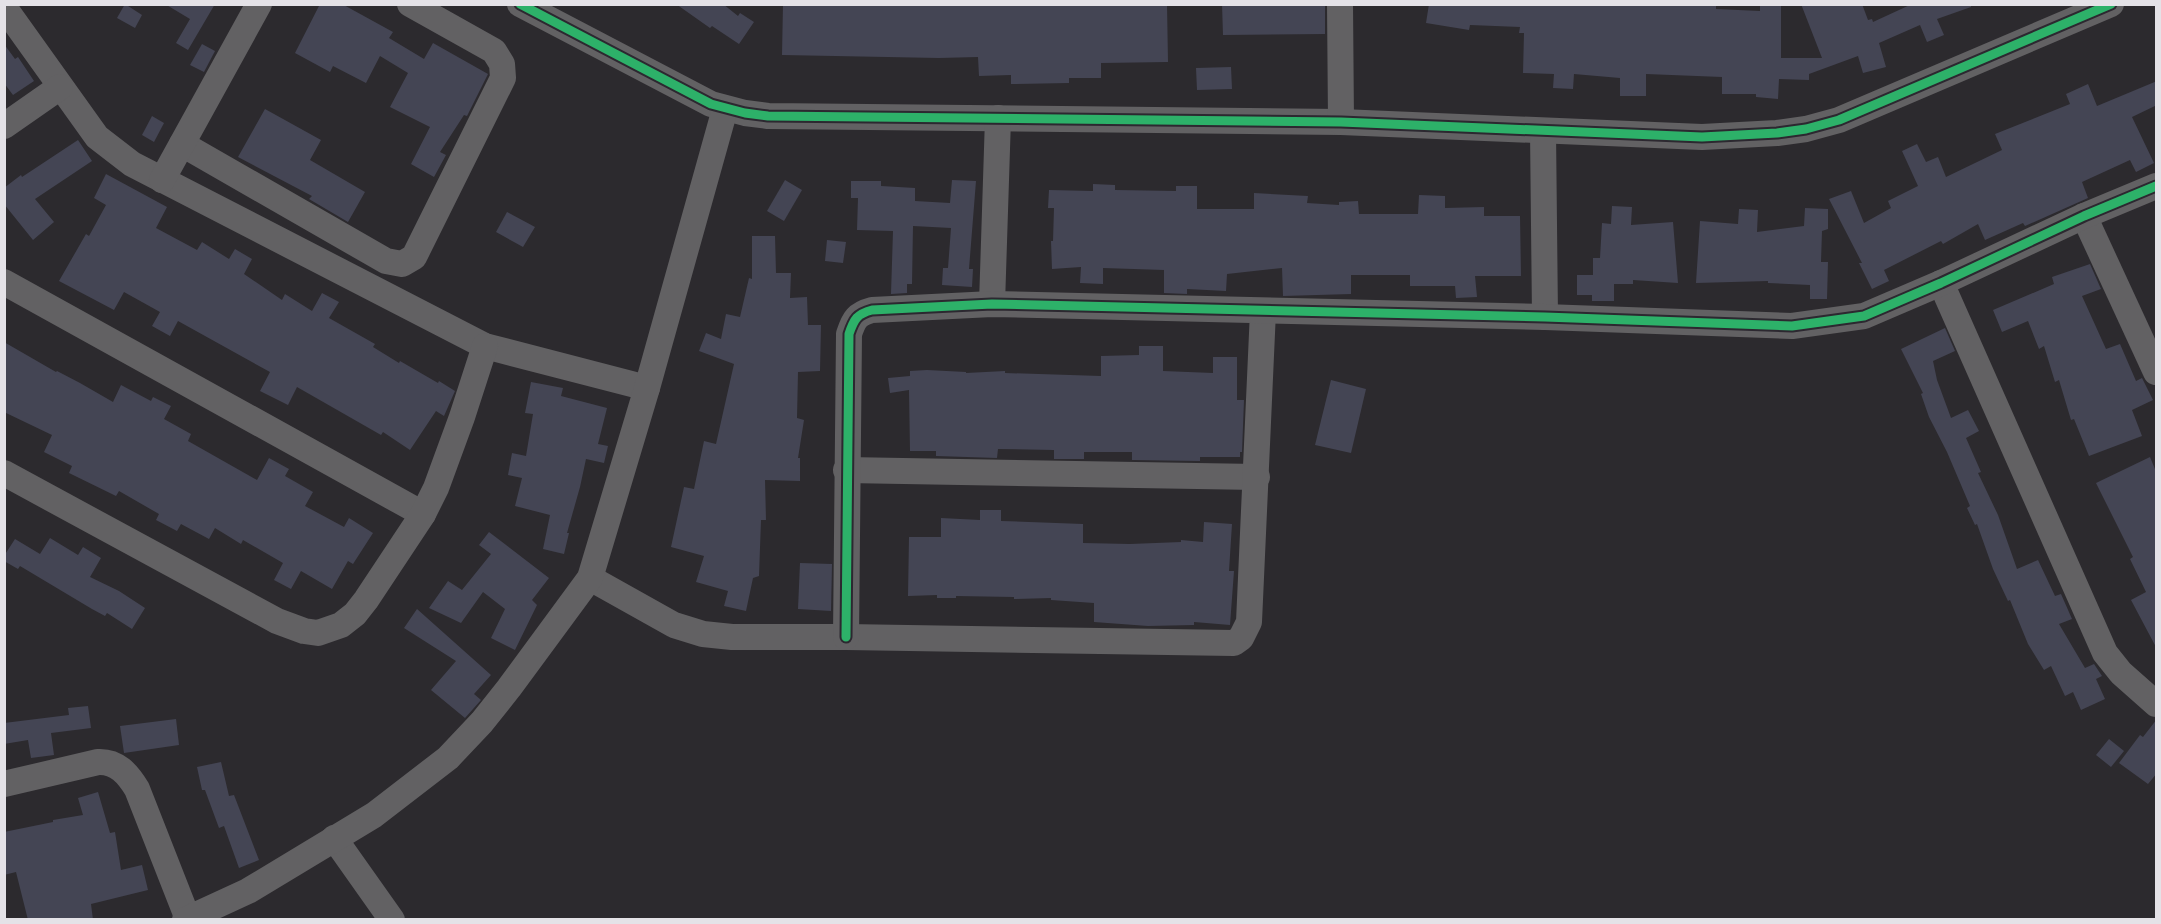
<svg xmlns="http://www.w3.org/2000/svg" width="2161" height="924" font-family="Merriweather,serif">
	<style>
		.building { fill: #444554 }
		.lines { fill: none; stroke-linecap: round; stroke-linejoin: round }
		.minor { stroke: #626163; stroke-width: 26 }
		.cycleway-casing { stroke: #2c2830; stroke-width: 13 }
		.cycleway { stroke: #2db169; stroke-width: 9 }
	</style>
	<rect width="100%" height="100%" fill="#2c2a2e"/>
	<g class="building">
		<path d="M 125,4 L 142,15 L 135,28 L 117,18 Z"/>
		<path d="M 165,4 L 215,4 L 188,50 L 176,43 L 190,19 Z"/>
		<path d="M 320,4 L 342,4 L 393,32 L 389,38 L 424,59 L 433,43 L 488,74 L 467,116 L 464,115 L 440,152 L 446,155 L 434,177 L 411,164 L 430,127 L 390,107 L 408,73 L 380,56 L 366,83 L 333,66 L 330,72 L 295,53 Z"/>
		<path d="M 676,4 L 723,4 L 738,16 L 740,13 L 754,22 L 739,44 L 712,26 L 710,28 Z"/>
		<path d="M 783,4 L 1167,4 L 1168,62 L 1101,63 L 1101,78 L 1069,78 L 1069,83 L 1011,84 L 1011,75 L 979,76 L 978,57 L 939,58 L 782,55 Z"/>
		<path d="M 1222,4 L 1325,4 L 1325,34 L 1223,35 Z"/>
		<path d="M 1429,4 L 1716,4 L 1716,9 L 1760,11 L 1760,4 L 1781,4 L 1781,58 L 1822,58 L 1801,4 L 1862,4 L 1868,20 L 1872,19 L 1873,22 L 1912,4 L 1971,4 L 1971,7 L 1937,19 L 1944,35 L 1927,42 L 1920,25 L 1879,43 L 1886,67 L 1863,73 L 1858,56 L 1809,74 L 1809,80 L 1779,79 L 1778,99 L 1756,97 L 1756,94 L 1722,94 L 1722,77 L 1646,74 L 1646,96 L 1620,96 L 1620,78 L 1574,74 L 1573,89 L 1553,88 L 1554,74 L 1523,73 L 1524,33 L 1519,33 L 1520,27 L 1470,25 L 1469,30 L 1426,23 Z"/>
		<path d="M 4,44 L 15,59 L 18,57 L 34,81 L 13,95 L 4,83 Z"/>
		<path d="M 202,44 L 215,51 L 204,72 L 190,65 Z"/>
		<path d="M 1231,67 L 1232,89 L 1197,90 L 1196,68 Z"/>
		<path d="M 2157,81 L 2157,105 L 2132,117 L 2154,163 L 2136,172 L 2130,160 L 2082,182 L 2088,198 L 2025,226 L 2023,223 L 1985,240 L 1978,224 L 1943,244 L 1941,241 L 1884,270 L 1889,281 L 1872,289 L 1859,263 L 1862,263 L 1829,199 L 1851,191 L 1864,223 L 1891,208 L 1888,201 L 1918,186 L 1902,151 L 1917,144 L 1926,162 L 1938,157 L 1946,177 L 2002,150 L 1995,134 L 2070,104 L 2066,94 L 2088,84 L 2097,106 Z"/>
		<path d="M 265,109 L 321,140 L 310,160 L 365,192 L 348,222 L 309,199 L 312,196 L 238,157 Z"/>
		<path d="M 152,116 L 164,123 L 154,142 L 142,135 Z"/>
		<path d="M 78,140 L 92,161 L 35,199 L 54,222 L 33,240 L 4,204 L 4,188 L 21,175 L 22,177 Z"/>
		<path d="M 106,174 L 167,207 L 156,228 L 197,250 L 202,242 L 229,259 L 235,249 L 252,259 L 244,274 L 282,300 L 285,294 L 312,311 L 322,293 L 339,302 L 329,318 L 375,344 L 373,347 L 399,363 L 400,361 L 438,383 L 439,381 L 455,391 L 444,416 L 436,411 L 410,450 L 383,432 L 381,435 L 297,387 L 288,405 L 260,391 L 270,372 L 178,321 L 170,336 L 152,326 L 160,312 L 124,292 L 114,310 L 59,281 L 86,234 L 89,236 L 106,205 L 94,198 Z"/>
		<path d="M 785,180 L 802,190 L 784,221 L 767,211 Z"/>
		<path d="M 952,180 L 976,181 L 969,269 L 973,269 L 972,287 L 942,285 L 943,268 L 948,268 L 951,228 L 913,226 L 912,284 L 907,284 L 907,293 L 891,294 L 893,231 L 857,230 L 858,198 L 851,198 L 851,181 L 881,181 L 881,186 L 915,188 L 915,201 L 950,203 Z"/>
		<path d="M 1093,184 L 1115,185 L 1115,190 L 1176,191 L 1176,186 L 1197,186 L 1197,209 L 1254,209 L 1254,193 L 1308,196 L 1307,203 L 1339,205 L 1339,202 L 1358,201 L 1359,214 L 1418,214 L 1419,195 L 1445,196 L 1445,208 L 1484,207 L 1484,216 L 1520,216 L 1521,276 L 1475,276 L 1477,297 L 1456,298 L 1455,286 L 1410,286 L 1410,275 L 1351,275 L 1351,294 L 1283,296 L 1282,268 L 1227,274 L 1226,291 L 1187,289 L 1187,294 L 1164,293 L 1164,270 L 1103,268 L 1103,284 L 1080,283 L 1081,267 L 1052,269 L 1051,241 L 1053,241 L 1054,208 L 1048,208 L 1049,190 L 1093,191 Z"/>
		<path d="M 1612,206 L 1632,207 L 1631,225 L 1673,222 L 1678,283 L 1633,280 L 1633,284 L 1614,284 L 1614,301 L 1592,301 L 1592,295 L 1577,295 L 1577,275 L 1593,275 L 1593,258 L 1600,258 L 1602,223 L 1611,224 Z"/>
		<path d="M 1805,208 L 1828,209 L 1828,229 L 1822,231 L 1821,262 L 1828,262 L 1827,299 L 1810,299 L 1810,285 L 1768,283 L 1768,281 L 1696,283 L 1700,221 L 1738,224 L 1739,209 L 1758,210 L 1757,232 L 1804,226 Z"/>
		<path d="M 507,212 L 535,227 L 523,247 L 496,232 Z"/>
		<path d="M 752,236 L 775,236 L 776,273 L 791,273 L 790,298 L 807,297 L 808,325 L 821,325 L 820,371 L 798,372 L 797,418 L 804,420 L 798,458 L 800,458 L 800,481 L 765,480 L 766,520 L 761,520 L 759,576 L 753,578 L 746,611 L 724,606 L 728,591 L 696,582 L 704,556 L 671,547 L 684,487 L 694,489 L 704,441 L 716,444 L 734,364 L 699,351 L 706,333 L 721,339 L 726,314 L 740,317 L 749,278 L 752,279 Z"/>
		<path d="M 827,240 L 846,242 L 843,263 L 825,261 Z"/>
		<path d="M 2090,264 L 2101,289 L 2082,296 L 2106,349 L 2120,344 L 2136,381 L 2142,378 L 2153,400 L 2132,410 L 2142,436 L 2089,456 L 2074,419 L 2071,420 L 2059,380 L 2055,382 L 2044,346 L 2039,349 L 2028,321 L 2002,332 L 1993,310 L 2054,284 L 2052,277 Z"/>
		<path d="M 1945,328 L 1955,351 L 1933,361 L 1937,380 L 1951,418 L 1968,410 L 1979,431 L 1966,438 L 1981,472 L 1978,473 L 1998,515 L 2017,569 L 2038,560 L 2055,596 L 2061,594 L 2072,619 L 2059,624 L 2085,668 L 2094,664 L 2102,676 L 2096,679 L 2105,699 L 2081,710 L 2073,692 L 2065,696 L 2051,666 L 2044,670 L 2028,644 L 2010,600 L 2008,601 L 1993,569 L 1977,524 L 1975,525 L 1967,508 L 1970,506 L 1947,452 L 1929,417 L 1921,394 L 1923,393 L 1901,349 Z"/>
		<path d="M 4,342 L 56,372 L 57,371 L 80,383 L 113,402 L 121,385 L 151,401 L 153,397 L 171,406 L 164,419 L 191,434 L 188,441 L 257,480 L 269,458 L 289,469 L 285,476 L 313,492 L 305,506 L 344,527 L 349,518 L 373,533 L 353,564 L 348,561 L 332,589 L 301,571 L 291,589 L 274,580 L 283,563 L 243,540 L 241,544 L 215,528 L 209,539 L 181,524 L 177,531 L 156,520 L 159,514 L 119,491 L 116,496 L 69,473 L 72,466 L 44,452 L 52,435 L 4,412 Z"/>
		<path d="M 1139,346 L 1163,346 L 1163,371 L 1213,373 L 1213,357 L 1237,357 L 1237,400 L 1244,400 L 1242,452 L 1240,452 L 1240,457 L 1200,457 L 1200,461 L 1132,460 L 1132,452 L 1084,452 L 1084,459 L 1054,459 L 1054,450 L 998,449 L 997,458 L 936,456 L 936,451 L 910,451 L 909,390 L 890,393 L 888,378 L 910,376 L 910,371 L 927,370 L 966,372 L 966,373 L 1005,371 L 1005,373 L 1101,376 L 1101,356 L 1139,355 Z"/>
		<path d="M 1331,380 L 1366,389 L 1351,453 L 1315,445 Z"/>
		<path d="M 531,382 L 563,388 L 561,396 L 607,408 L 598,444 L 608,446 L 604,463 L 586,459 L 580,487 L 567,533 L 569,533 L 564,554 L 543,549 L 550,515 L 515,506 L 522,478 L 508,475 L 512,453 L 526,456 L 533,414 L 525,413 Z"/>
		<path d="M 2150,457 L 2157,474 L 2157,649 L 2131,600 L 2146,592 L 2130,559 L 2133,557 L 2096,483 Z"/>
		<path d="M 980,510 L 1001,510 L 1001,521 L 1083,524 L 1083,543 L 1130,544 L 1181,542 L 1181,540 L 1203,542 L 1204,522 L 1232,524 L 1229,571 L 1234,571 L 1230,625 L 1194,622 L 1194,625 L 1148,626 L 1094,622 L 1094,603 L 1051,600 L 1051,598 L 1014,599 L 1014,597 L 956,596 L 956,598 L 937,598 L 937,595 L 908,596 L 909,537 L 941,537 L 941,518 L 980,520 Z"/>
		<path d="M 489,532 L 549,578 L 532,600 L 537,605 L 515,650 L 491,638 L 505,609 L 483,592 L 461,623 L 429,608 L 448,581 L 462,590 L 491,554 L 479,545 Z"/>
		<path d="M 50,538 L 78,555 L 83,547 L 101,558 L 90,577 L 119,591 L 145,608 L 132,629 L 107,613 L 105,616 L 92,609 L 20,566 L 18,569 L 4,561 L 4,556 L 15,539 L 40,554 Z"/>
		<path d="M 800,563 L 832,564 L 831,611 L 798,609 Z"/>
		<path d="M 417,609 L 491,675 L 474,694 L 481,700 L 465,718 L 431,690 L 456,661 L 404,628 Z"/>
		<path d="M 88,706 L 91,728 L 51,733 L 54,755 L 31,758 L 28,740 L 4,744 L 4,723 L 69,715 L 68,708 Z"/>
		<path d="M 176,719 L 179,745 L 124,753 L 120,726 Z"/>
		<path d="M 2157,719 L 2157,773 L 2148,784 L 2119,763 L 2140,735 L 2143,737 Z"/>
		<path d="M 2109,739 L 2124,751 L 2111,767 L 2096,755 Z"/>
		<path d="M 221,762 L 229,796 L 234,795 L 259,860 L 239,868 L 224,826 L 219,828 L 205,790 L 202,790 L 197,767 Z"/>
		<path d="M 98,792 L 110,833 L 115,832 L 121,870 L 142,865 L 148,890 L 91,904 L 93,920 L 28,920 L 16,872 L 4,875 L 4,832 L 53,822 L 53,820 L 83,815 L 78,798 Z"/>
	</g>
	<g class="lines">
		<g class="minor">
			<path d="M 520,4 L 711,104 L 745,113 L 768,116 L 1341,122 L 1702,137 L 1777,133 L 1806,129 L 1839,120 L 2111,4"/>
			<path d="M 1340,4 L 1341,122"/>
			<path d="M 4,7 L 97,137 L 132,164 L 485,346 L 647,388"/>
			<path d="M 4,126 L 60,87"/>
			<path d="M 1543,131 L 1545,317"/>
			<path d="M 182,144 L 386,261 L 402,264 L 414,257 L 503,78 L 502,64 L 494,51 L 410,4"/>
			<path d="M 162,180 L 259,4"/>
			<path d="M 2084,216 L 2156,372"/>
			<path d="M 4,282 L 423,514"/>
			<path d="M 1941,283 L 2105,653 L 2121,673 L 2156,704"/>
			<path d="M 992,304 L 998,118"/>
			<path d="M 846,470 L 1257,477"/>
			<path d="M 4,473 L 277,621 L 304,631 L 318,633 L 341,625 L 355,614 L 366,600 L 423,514 L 436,488 L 462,417 L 485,346"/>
			<path d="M 590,578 L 674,625 L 703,634 L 732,637 L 846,637 L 1234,643 L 1241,638 L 1249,622 L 1263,311"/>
			<path d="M 846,637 L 849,334 C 854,319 857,314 872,310 L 992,304 L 1545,317 L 1792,326 L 1864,316 L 1941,283 L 2084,216 L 2156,186"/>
			<path d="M 4,784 L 98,762 C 117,761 128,774 137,789 L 188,919"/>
			<path d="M 334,838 L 392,920"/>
			<path d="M 185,920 L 248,891 L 374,815 L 448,758 L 482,722 L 509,688 L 590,578 L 647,388 L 725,109"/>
		</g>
		<g class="cycleway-casing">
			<g id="cycleway">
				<path d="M 520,4 L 711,104 L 745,113 L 768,116 L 1341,122 L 1702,137 L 1777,133 L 1806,129 L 1839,120 L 2111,4"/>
				<path d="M 846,637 L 849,334 C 854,319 857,314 872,310 L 992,304 L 1545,317 L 1792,326 L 1864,316 L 1941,283 L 2084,216 L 2156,186"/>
			</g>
		</g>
		<use href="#cycleway" class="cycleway"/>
	</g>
	<rect width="2161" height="924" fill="none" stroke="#e4e2e7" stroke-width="12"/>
</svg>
